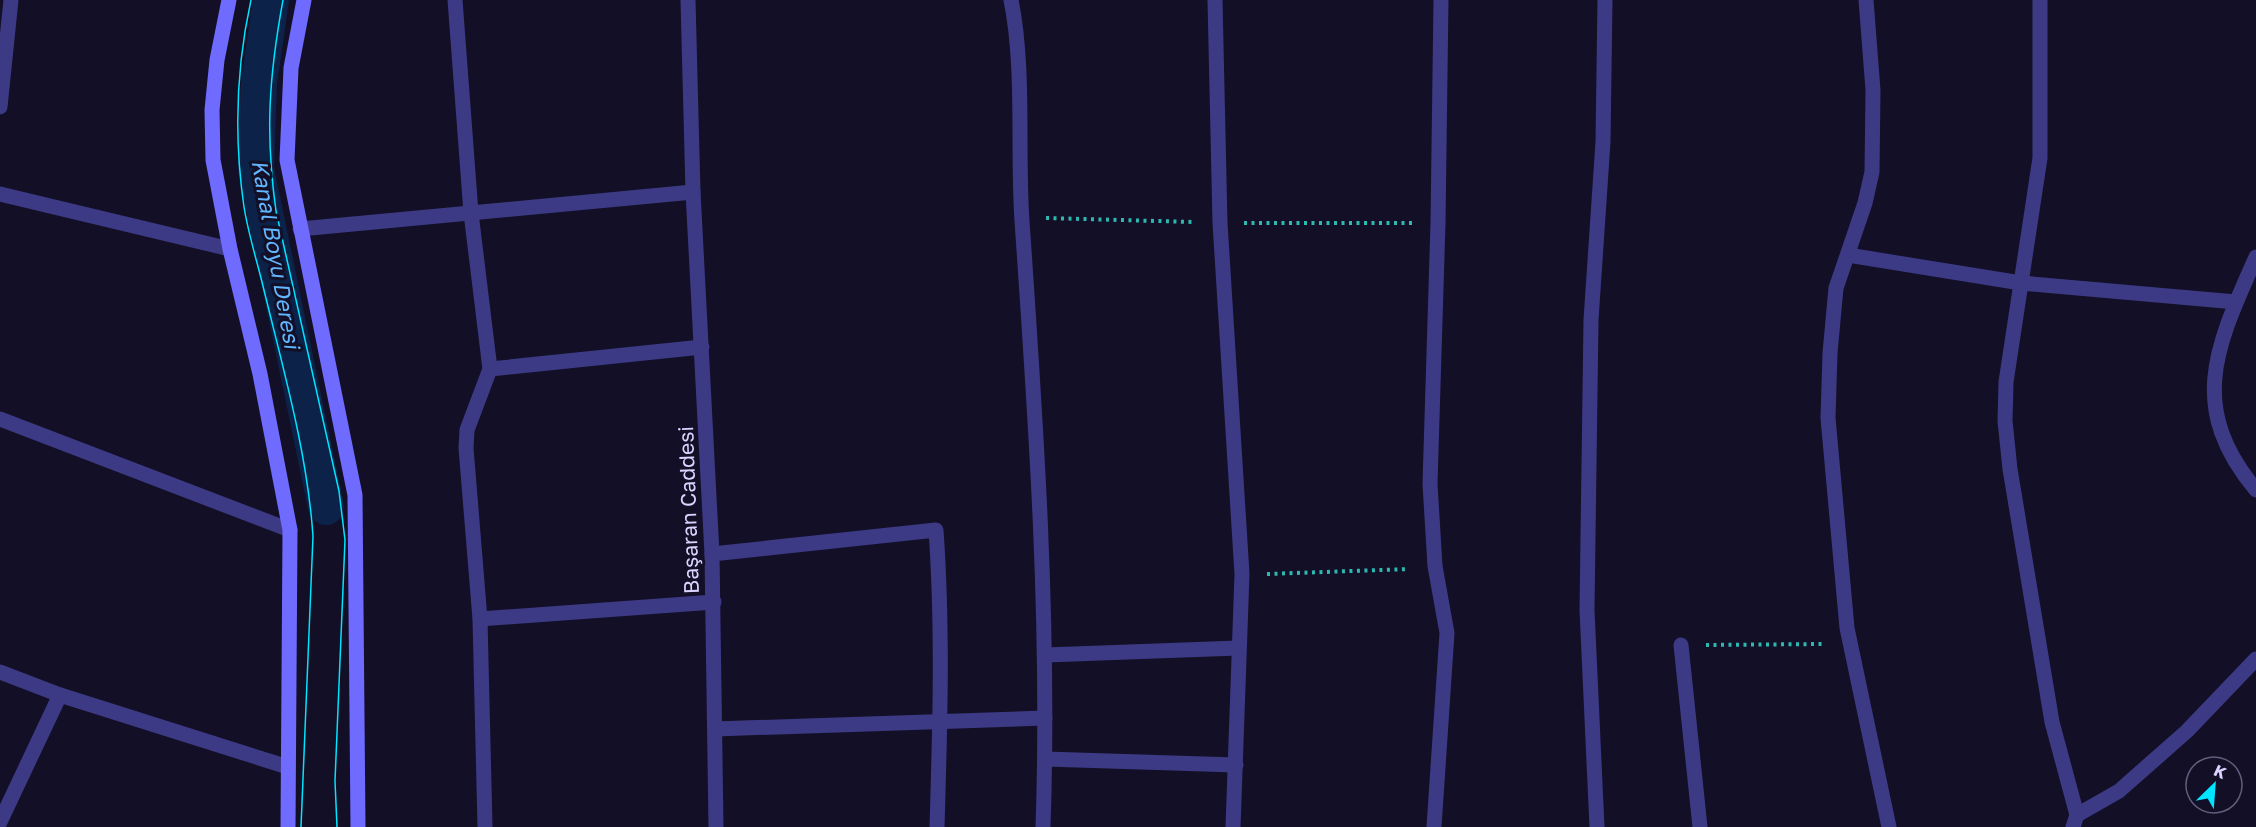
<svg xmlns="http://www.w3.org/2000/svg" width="2256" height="827" font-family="'Golos Text',sans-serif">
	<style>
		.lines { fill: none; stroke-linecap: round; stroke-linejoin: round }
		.canal { stroke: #0c2248; stroke-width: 36 }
		.path { stroke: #2fb8b0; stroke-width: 4; stroke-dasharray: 3 4.5; stroke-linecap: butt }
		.street { stroke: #3d3a85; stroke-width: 15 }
		.secondary { stroke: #6f6bff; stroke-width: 15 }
		.tram { stroke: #00e5ff; stroke-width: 1.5 }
		.labels { text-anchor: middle; stroke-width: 6; stroke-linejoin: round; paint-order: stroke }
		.street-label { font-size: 21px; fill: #d9d4ff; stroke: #130f26 }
		.water-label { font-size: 22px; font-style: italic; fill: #62b6ff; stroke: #130f26 }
	</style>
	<rect width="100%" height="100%" fill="#130f26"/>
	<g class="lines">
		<path class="canal" d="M 271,0 L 259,83 L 256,169 L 326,507"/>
		<g class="path">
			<path d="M 1046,218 L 1194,222"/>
			<path d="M 1244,223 L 1413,223"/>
			<path d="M 1267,574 L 1409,569"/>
			<path d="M 1706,645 L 1825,644"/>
		</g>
		<g class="street">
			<path d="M 455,0 L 471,213 L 490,369 L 467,430 L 466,448 L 480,619 L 485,827"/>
			<path d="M 688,0 L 693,192 L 712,554 L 716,827"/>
			<path d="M 1011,0 C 1025,69 1017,150 1022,221 C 1036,423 1050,625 1043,827"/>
			<path d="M 1215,0 L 1220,223 L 1242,574 L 1233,827"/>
			<path d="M 1866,0 L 1873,90 L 1872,172 L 1865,203 L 1836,288 L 1830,353 L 1828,418 L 1847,628 L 1889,827"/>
			<path d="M 2040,0 L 2040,158 L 2006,382 L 2005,421 L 2010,469 L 2052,722 L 2077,815 L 2073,827"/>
			<path d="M 0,107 L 11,0"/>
			<path d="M 0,194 L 230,249"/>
			<path d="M 300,229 L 693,192"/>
			<path d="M 1848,255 L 2021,283 L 2236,302"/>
			<path d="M 2256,257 C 2217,345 2186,406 2256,490"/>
			<path d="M 490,369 L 702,347"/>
			<path d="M 0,419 L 290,530"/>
			<path d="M 712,554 L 936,530 C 943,629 940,728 937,827"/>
			<path d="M 480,619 L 714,602"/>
			<path d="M 1681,645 L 1700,827"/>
			<path d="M 1045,655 L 1239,648"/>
			<path d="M 0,672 L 60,695 L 288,767"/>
			<path d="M 715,729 L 1045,718"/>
			<path d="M 1045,759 L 1236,765"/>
			<path d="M 2077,815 L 2119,791 L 2187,731 L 2256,659"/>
			<path d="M 0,822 L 60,695"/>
			<path d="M 1434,827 L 1447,633 L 1435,566 L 1430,484 L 1438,223 L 1441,0"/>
			<path d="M 1597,827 L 1587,610 L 1591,320 L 1603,142 L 1605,0"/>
		</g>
		<g class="secondary">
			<path d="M 229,0 L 217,60 L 212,110 L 213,160 L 230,249 L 260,374 L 290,530 L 288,827"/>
			<path d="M 304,0 L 291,68 L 287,160 L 355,495 L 358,827"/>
		</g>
		<g class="tram">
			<path d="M 251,0 C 236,68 234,138 244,207 C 248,232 256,258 262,282 C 282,365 307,450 313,536 L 301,827"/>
			<path d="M 283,0 C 269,76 265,133 276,211 L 339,491 L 345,540 L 335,781 L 337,827"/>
		</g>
	</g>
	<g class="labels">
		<g class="street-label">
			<text transform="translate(689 510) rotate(-92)" y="7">Başaran Caddesi</text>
		</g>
		<g class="water-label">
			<text transform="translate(276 254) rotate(80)" y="8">Kanal Boyu Deresi</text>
		</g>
	</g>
	<g transform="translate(2214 785) rotate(25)"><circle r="28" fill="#130f26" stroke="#625e7d" stroke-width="1.5"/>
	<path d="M0-4.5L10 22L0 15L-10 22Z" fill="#00e5ff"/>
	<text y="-9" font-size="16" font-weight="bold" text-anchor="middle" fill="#d9d4ff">K</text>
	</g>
</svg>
